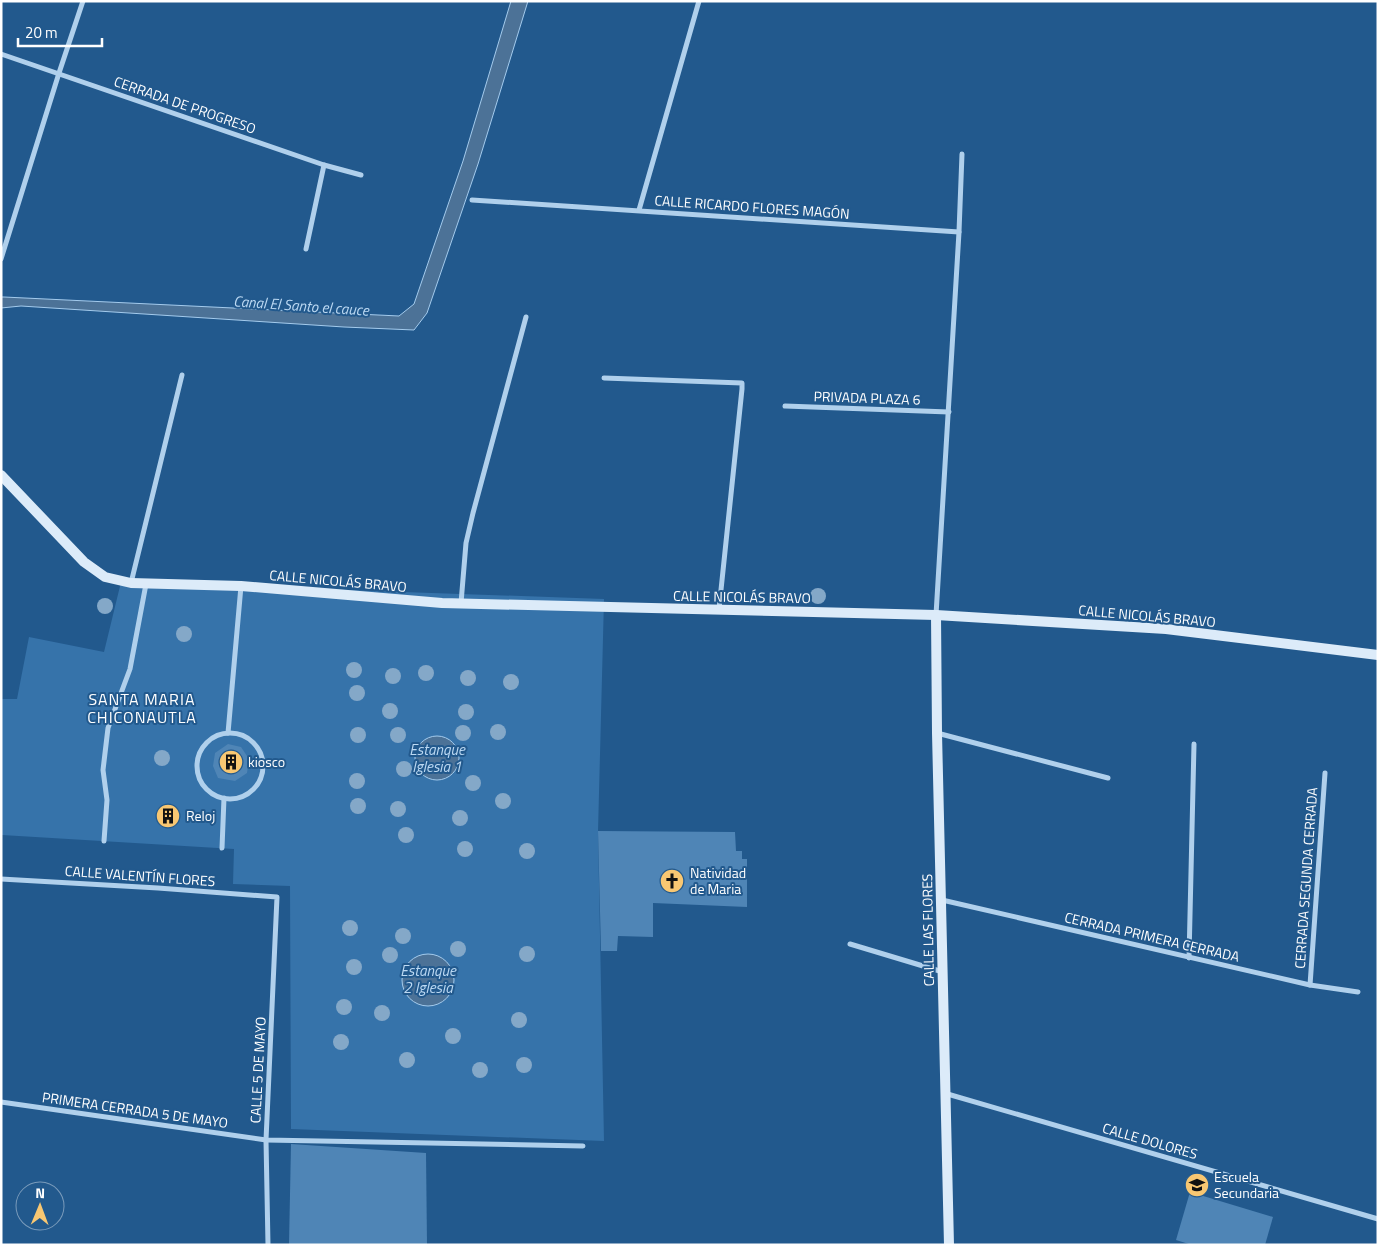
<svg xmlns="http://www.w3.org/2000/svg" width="1379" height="1246" font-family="'Titillium Web',sans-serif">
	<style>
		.green { fill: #3673aa }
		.water { fill: #4c7297; stroke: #a4cbed }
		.building { fill: #4f85b6 }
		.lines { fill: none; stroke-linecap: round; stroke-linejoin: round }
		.street { stroke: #b0d0ec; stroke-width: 5 }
		.secondary { stroke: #dcebf9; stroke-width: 10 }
		.tree { fill: #84a8c8 }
		.labels { text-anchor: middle; stroke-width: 4; stroke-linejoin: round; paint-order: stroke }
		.street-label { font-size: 14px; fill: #fff; stroke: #22598d }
		.poi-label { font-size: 14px; fill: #fff; stroke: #22598d; text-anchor: start }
		.water-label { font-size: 15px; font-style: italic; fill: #bcd9f3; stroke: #22598d }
		.quarter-label { font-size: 16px; letter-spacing: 1px; fill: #fff; stroke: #22598d }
	</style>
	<rect width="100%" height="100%" fill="#22598d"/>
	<path class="green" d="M 121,582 L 604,599 L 598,832 L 604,1141 L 291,1129 L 290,886 L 233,884 L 234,849 L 2,835 L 1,856 L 1,699 L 17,699 L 29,637 L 104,652 Z"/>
	<g class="water">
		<path d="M 511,1 L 528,1 L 478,164 L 427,313 L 414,330 L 344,327 L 21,306 L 1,308 L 1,297 L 4,297 L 399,316 L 414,304 L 463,161 Z"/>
		<circle cx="437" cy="758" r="22"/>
		<circle cx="428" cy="980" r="26"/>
	</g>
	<g class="building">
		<path d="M 228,744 L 241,747 L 249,759 L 247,773 L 235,781 L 218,778 L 213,766 L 215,753 Z"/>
		<path d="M 160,808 L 175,809 L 175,824 L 160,823 Z"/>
		<path d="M 598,831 L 735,832 L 736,851 L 742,851 L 742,859 L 747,859 L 747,907 L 653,903 L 653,937 L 618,936 L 617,951 L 601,951 Z"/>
		<path d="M 291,1144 L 426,1153 L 427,1245 L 289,1245 Z"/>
		<path d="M 1190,1192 L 1273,1217 L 1265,1245 L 1192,1245 L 1176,1240 Z"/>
	</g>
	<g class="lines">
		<g class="street">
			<path d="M 1,54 L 324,165 L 361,175"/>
			<path d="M 472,200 L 959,232"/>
			<path d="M 639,210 L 699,1"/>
			<path d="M 306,249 L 324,165"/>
			<path d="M 1,259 L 59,73 L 83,1"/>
			<path d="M 604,378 L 742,383 L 742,389 L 719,609"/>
			<path d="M 785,406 L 949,412"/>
			<path d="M 131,583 L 182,375"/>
			<path d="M 461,603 L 466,543 L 473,513 L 526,317"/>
			<path d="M 936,615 L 959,232 L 962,154"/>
			<path d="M 228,733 L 241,586"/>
			<path d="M 937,733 L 1108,778"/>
			<circle cx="230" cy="766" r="33"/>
			<path d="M 104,841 L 107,800 L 103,770 L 108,728 L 130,669 L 146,584"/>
			<path d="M 222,848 L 224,798"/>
			<path d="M 1,879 L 158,888 L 277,897 L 266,1140 L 268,1245"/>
			<path d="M 942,900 L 1310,985 L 1358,992"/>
			<path d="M 850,944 L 943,972"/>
			<path d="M 1189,958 L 1194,744"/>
			<path d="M 1310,985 L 1325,773"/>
			<path d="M 944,1093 L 1378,1219"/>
			<path d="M 1,1102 L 266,1140 L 583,1146"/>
		</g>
		<g class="secondary">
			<path d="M 1,475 L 84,562 L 105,577 L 131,583 L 241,586 L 442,603 L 936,615 L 1166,629 L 1378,655"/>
			<path d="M 936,615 L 937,733 L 949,1245"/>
		</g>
	</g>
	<g class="tree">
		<circle cx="818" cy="596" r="8"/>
		<circle cx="105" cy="606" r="8"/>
		<circle cx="184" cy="634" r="8"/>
		<circle cx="354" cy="670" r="8"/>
		<circle cx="426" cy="673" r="8"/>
		<circle cx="393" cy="676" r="8"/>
		<circle cx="468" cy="678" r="8"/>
		<circle cx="511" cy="682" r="8"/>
		<circle cx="357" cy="693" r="8"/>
		<circle cx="390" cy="711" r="8"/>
		<circle cx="466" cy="712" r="8"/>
		<circle cx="498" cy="732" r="8"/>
		<circle cx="463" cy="733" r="8"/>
		<circle cx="358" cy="735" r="8"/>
		<circle cx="398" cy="735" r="8"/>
		<circle cx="162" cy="758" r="8"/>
		<circle cx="404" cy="769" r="8"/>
		<circle cx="357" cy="781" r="8"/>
		<circle cx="473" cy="783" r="8"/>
		<circle cx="503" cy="801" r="8"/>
		<circle cx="358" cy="806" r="8"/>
		<circle cx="398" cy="809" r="8"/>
		<circle cx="460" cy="818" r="8"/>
		<circle cx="406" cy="835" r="8"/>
		<circle cx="465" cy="849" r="8"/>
		<circle cx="527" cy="851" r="8"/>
		<circle cx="350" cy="928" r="8"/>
		<circle cx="403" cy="936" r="8"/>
		<circle cx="458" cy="949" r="8"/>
		<circle cx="527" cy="954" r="8"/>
		<circle cx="390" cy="955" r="8"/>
		<circle cx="354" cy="967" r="8"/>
		<circle cx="344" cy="1007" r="8"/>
		<circle cx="382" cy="1013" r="8"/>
		<circle cx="519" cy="1020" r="8"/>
		<circle cx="453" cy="1036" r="8"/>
		<circle cx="341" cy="1042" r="8"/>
		<circle cx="407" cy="1060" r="8"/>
		<circle cx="524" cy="1065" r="8"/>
		<circle cx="480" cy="1070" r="8"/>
	</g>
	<defs>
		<g id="building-disc" transform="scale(1.25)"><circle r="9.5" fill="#f8c772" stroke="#22598d"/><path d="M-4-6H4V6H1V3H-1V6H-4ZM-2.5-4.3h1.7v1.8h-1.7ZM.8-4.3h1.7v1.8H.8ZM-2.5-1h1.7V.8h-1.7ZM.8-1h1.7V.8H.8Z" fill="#111"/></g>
		<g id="church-disc" transform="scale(1.25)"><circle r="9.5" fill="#f8c772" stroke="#22598d"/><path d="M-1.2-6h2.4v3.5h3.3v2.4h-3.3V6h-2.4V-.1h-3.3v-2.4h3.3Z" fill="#111"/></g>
		<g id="school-disc" transform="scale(1.25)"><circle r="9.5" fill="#f8c772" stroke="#22598d"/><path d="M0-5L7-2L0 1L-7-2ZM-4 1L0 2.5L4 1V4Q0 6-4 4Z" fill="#111"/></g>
	</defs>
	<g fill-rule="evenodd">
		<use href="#building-disc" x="231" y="762"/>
		<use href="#building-disc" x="168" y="816"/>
		<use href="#church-disc" x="672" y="881"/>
		<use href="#school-disc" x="1197" y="1185"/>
	</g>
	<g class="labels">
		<g class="street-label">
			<text transform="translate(185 105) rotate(19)" y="5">CERRADA DE PROGRESO</text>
			<text transform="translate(752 207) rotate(4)" y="5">CALLE RICARDO FLORES MAGÓN</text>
			<text transform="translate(867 398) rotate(2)" y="5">PRIVADA PLAZA 6</text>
			<text transform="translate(338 581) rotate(5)" y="5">CALLE NICOLÁS BRAVO</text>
			<text transform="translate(742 597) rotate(1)" y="5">CALLE NICOLÁS BRAVO</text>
			<text transform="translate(1147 616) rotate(5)" y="5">CALLE NICOLÁS BRAVO</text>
			<text transform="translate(140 876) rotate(4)" y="5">CALLE VALENTÍN FLORES</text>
			<text transform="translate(1306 878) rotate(-86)" y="5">CERRADA SEGUNDA CERRADA</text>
			<text transform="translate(928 930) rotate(-91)" y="5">CALLE LAS FLORES</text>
			<text transform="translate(1152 937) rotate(13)" y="5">CERRADA PRIMERA CERRADA</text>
			<text transform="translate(258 1070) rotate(-87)" y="5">CALLE 5 DE MAYO</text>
			<text transform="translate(135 1110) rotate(8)" y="5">PRIMERA CERRADA 5 DE MAYO</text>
			<text transform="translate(1150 1141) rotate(16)" y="5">CALLE DOLORES</text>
		</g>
		<g class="poi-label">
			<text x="248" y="767">kiosco</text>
			<text x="186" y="821">Reloj</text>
			<text x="690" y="878">Natividad<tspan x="690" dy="16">de Maria</tspan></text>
			<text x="1214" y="1182">Escuela<tspan x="1214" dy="16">Secundaria</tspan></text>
		</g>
		<g class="water-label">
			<text transform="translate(301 306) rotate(4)" y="5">Canal El Santo el cauce</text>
			<text x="437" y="755">Estanque<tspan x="437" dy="17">Iglesia 1</tspan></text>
			<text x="428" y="976">Estanque<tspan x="428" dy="17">2 Iglesia</tspan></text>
		</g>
		<g class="quarter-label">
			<text x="142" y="705">SANTA MARIA<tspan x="142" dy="18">CHICONAUTLA</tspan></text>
		</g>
	</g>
	<rect width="1379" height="1246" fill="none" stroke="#ffffff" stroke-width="5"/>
	<g transform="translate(40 1206) rotate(1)"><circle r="24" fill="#22598d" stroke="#7a9bbb"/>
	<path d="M0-4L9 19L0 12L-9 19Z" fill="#f8c772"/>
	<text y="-8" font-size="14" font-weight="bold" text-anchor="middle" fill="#ffffff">N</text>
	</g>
	<path d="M18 38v8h84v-8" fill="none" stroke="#ffffff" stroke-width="2.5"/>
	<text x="25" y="38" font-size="15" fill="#ffffff" stroke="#22598d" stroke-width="4" paint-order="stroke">20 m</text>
</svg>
